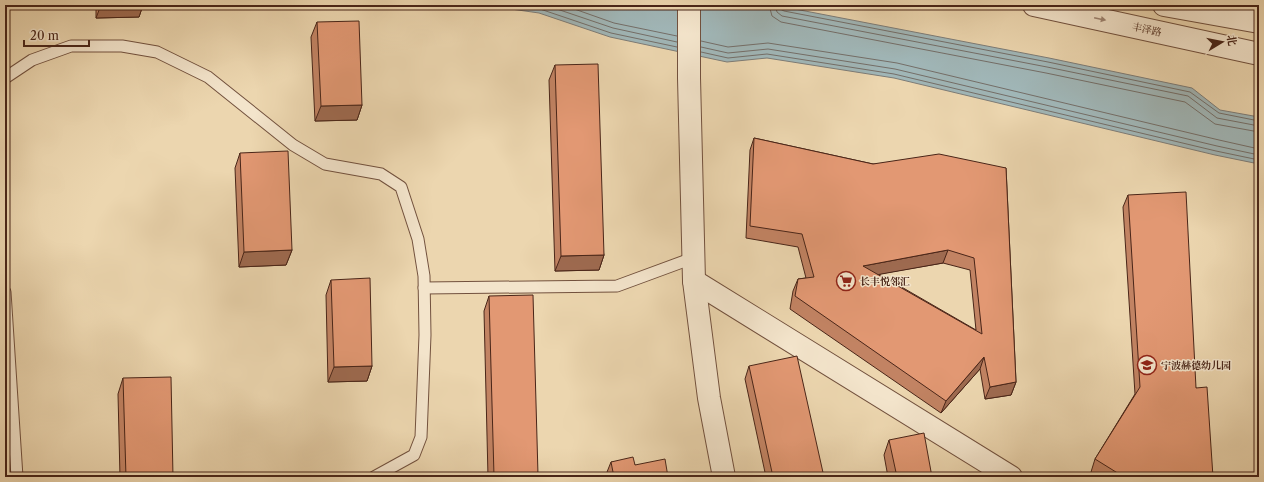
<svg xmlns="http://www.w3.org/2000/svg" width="1264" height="482" font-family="'Libre Caslon Text','Noto Serif SC',serif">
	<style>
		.water { fill: #a0b6b7; stroke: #7d7c77 }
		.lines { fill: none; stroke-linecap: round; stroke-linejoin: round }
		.shore { stroke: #746e68; stroke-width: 1 }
		.lane-casing { stroke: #72513e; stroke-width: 13 }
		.street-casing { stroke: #72513e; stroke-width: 24 }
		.lane { stroke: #f3e4cb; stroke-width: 11 }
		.street { stroke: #f3e4cb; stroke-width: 22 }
		.wall { fill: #c28363; stroke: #492518; fill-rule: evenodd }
		.shaded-wall { fill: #9e6a50; stroke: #492518 }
		.building { fill: #e29873; stroke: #492518; fill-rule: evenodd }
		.oneway { fill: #9e8472 }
		.labels { text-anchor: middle; stroke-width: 3; stroke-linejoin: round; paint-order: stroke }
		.street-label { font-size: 10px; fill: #492518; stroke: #f3e4cb }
		.poi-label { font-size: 10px; font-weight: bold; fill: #492518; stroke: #f3e4cb; text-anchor: start }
	</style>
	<rect width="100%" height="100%" fill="#ecd6af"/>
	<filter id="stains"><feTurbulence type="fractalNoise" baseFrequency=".005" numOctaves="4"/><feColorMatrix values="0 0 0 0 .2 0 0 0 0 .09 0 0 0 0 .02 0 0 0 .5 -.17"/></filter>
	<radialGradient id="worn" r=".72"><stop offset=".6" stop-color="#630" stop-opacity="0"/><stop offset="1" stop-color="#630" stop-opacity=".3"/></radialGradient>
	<path class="water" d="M 483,5 L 774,5 L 1049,58 L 1192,88 L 1220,110 L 1259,117 L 1259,164 L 1215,155 L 894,78 L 767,58 L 727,62 L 610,37 L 539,13 Z"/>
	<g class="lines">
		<g class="shore">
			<path d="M 513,5 L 540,9 L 611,33 L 677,47"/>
			<path d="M 545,5 L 613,28 L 677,42"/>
			<path d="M 563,5 L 614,23 L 677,36"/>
			<path d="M 769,5 L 772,16 L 781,22 L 1046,73 L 1185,102 L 1215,124 L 1259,132"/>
			<path d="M 775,5 L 777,12 L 782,16 L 1047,67 L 1188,96 L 1217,118 L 1259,126"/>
			<path d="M 780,5 L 780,9 L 784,11 L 1048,62 L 1190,92 L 1219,113 L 1259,121"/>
			<path d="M 701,41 L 728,47 L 768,43 L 897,63 L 1219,140 L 1259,149"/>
			<path d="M 701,47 L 728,53 L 768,49 L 895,69 L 1217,146 L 1259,155"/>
			<path d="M 701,52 L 728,58 L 767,54 L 894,74 L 1216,151 L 1259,160"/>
		</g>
		<g class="lane-casing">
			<g id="lane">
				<path d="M 5,78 L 32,60 L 71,46 L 122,46 L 157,52 L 208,77 L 293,145 L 325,164 L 381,174 L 401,187 L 418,239 L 424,276 L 425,335 L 421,437 L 414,455 L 374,477"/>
				<path d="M 424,288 L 617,286 L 693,258"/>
				<path d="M 5,292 L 17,477"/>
			</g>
		</g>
		<g class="street-casing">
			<g id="street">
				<path d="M 689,5 L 689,78 L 694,281 L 709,398 L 724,477"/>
				<path d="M 1034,5 L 1259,54"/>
				<path d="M 1164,5 L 1259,22"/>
				<path d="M 694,281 L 1011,477"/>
			</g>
		</g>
		<use href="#lane" class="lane"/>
		<use href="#street" class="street"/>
	</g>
	<g class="wall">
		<path d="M 96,5 L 143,5 L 139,17 L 96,18 Z"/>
		<path d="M 317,22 L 362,105 L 357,120 L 315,121 L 311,37 Z"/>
		<path d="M 555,65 L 604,255 L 599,270 L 555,271 L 549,80 Z"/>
		<path d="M 754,138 L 873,164 L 1006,168 L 1016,382 L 1011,395 L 985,399 L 980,369 L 941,413 L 790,309 L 793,291 L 798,279 L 806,278 L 798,247 L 746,238 L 750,150 ZM 943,263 L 970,270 L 976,330 L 879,274 Z"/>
		<path d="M 240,153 L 292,250 L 286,265 L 239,267 L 235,168 Z"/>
		<path d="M 1128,195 L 1196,388 L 1213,477 L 1100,477 L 1091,472 L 1095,459 L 1135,394 L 1123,207 Z"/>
		<path d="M 331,280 L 372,366 L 367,381 L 328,382 L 326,295 Z"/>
		<path d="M 489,296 L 538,475 L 537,477 L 488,477 L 484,311 Z"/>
		<path d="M 749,366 L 824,477 L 766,477 L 745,379 Z"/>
		<path d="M 123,378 L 173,477 L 120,477 L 118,394 Z"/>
		<path d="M 889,440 L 932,477 L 888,477 L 884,455 Z"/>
		<path d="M 611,462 L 635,465 L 668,477 L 605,477 Z"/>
	</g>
	<g class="shaded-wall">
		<path d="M 101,5 L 143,5 L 139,17 L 96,18 Z"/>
		<path d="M 362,105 L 357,120 L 315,121 L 321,106 Z"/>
		<path d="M 292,250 L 286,265 L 239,267 L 244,252 Z"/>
		<path d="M 948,250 L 943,263 L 859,278 L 863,266 Z"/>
		<path d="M 604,255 L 599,270 L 555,271 L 561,256 Z"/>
		<path d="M 984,357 L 980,369 L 941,413 L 946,401 Z"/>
		<path d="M 372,366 L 367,381 L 328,382 L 334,367 Z"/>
		<path d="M 1016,382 L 1011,395 L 985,399 L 990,387 Z"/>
		<path d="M 538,475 L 537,477 L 494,477 L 494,476 Z"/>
	</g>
	<g class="building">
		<path d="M 359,21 L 362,105 L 321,106 L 317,22 Z"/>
		<path d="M 598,64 L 604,255 L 561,256 L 555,65 Z"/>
		<path d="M 754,138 L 873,164 L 939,154 L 1006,168 L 1016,382 L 990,387 L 984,357 L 946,401 L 795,296 L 798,279 L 814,277 L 802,234 L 750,226 ZM 948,250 L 974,258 L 982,334 L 863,266 Z"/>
		<path d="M 288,151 L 292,250 L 244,252 L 240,153 Z"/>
		<path d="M 1186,192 L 1196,388 L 1207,387 L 1213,477 L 1124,477 L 1095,459 L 1140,387 L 1128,195 Z"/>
		<path d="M 370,278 L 372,366 L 334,367 L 331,280 Z"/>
		<path d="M 533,295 L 538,475 L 494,476 L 489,296 Z"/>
		<path d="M 797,356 L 824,477 L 773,477 L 749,366 Z"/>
		<path d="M 171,377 L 173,477 L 126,477 L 123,378 Z"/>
		<path d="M 924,433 L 932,477 L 897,477 L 889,440 Z"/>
		<path d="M 633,457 L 635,465 L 665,459 L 668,477 L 614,477 L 611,462 Z"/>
		<path d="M 961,475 L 962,477 L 949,477 Z"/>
	</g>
	<defs><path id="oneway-solid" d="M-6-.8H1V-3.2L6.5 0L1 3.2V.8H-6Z"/></defs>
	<use class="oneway" href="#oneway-solid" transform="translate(1100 19) rotate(12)"/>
	<defs>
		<g id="supermarket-ring" transform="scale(1)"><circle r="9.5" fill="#f3e4cb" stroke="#8f2418" stroke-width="1.5"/><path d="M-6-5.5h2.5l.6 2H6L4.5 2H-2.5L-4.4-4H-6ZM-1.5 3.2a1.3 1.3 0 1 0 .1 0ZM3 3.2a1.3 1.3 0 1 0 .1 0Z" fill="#8f2418"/></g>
		<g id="school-ring" transform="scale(1)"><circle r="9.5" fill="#f3e4cb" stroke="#8f2418" stroke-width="1.5"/><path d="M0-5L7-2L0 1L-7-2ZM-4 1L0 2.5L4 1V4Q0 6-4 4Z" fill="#8f2418"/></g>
	</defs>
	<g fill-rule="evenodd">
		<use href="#supermarket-ring" x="846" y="281"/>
		<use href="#school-ring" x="1147" y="365"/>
	</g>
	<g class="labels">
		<g class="street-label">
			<text transform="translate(1147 29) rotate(12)" y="4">丰泽路</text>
		</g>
		<g class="poi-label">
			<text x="860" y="285">长丰悦邻汇</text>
			<text x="1161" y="369">宁波赫德幼儿园</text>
		</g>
	</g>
	<rect width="1264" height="482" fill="none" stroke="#ecd6af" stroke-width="20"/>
	<rect x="6" y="6" width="1252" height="470" fill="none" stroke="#492518" stroke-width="2"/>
	<rect x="10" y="10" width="1244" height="462" fill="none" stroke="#492518"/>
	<g transform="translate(1222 42) rotate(80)" stroke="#f3e4cb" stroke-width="3" paint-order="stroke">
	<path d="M0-3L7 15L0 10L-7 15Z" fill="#492518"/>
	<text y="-6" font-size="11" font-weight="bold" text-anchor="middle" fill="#492518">北</text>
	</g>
	<path d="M24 40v6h65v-6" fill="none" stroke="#492518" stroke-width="2"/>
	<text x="30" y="40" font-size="12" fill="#492518" stroke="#f3e4cb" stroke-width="3" paint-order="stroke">20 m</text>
	<rect width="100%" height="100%" filter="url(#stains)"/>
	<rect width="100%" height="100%" fill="url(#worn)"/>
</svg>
